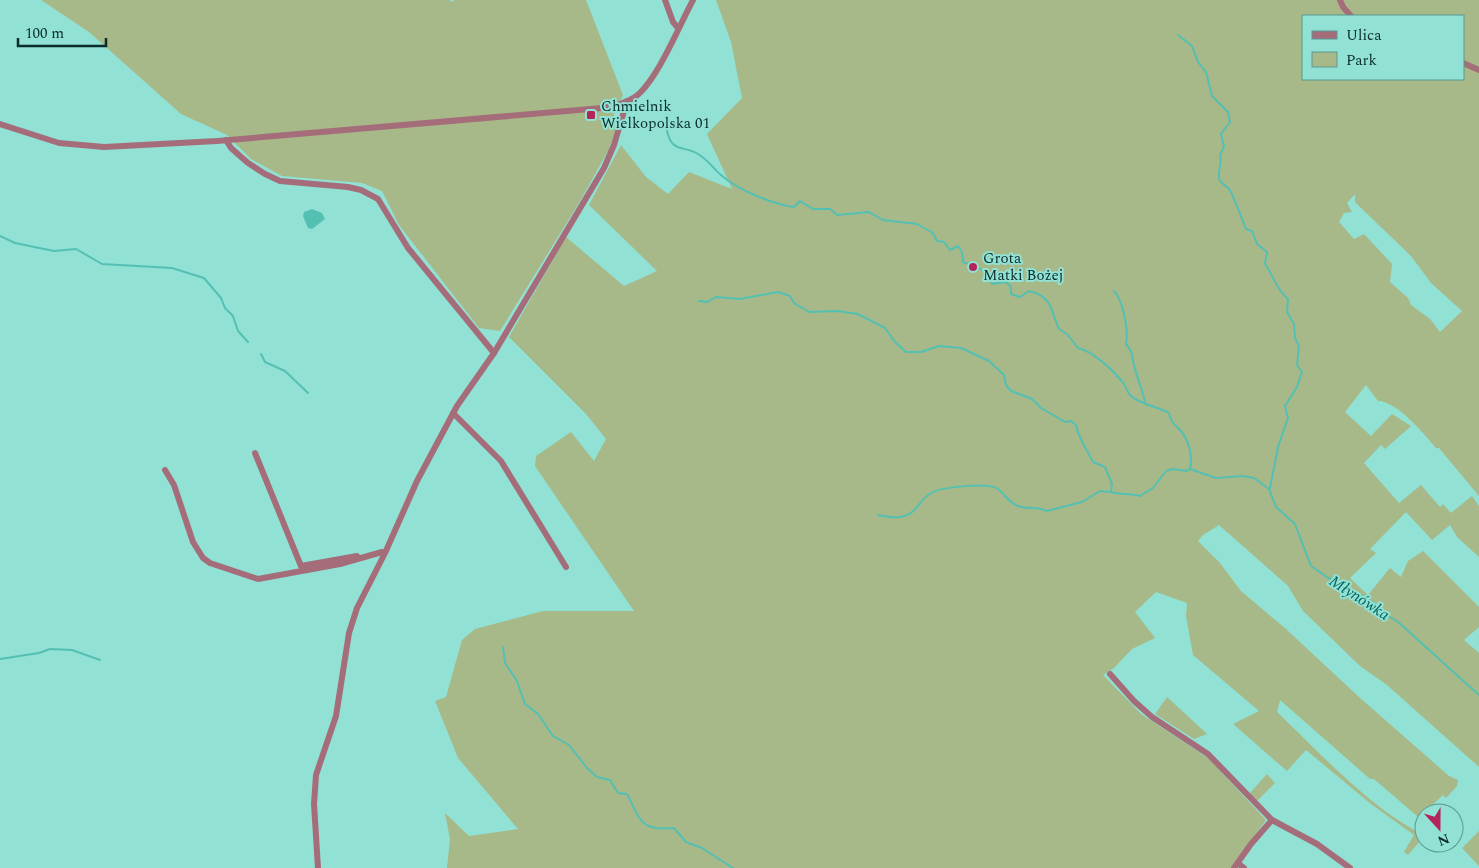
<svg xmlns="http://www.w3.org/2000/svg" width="1479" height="868" font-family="Spectral,serif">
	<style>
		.green { fill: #a7b988; fill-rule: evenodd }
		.water { fill: #54c0b3 }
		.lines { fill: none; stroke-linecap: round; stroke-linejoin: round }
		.stream { stroke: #54c0b3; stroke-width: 2 }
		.minor { stroke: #a56d7a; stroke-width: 6 }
		.poi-dot { fill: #b32559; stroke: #91e1d5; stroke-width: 2 }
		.labels { text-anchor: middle; stroke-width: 4; stroke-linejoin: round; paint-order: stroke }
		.poi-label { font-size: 15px; fill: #0a2d29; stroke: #91e1d5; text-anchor: start }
		.water-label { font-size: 16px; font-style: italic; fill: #05645b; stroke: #91e1d5 }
	</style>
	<rect width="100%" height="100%" fill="#91e1d5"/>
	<g class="green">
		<path d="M 41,0 L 450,0 L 451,2 L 455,0 L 586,0 L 623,95 L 614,114 L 616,129 L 609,149 L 579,203 L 500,331 L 479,328 L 399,225 L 382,191 L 362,183 L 282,176 L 251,159 L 227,135 L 181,114 L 89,32 Z"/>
		<path d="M 716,0 L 1479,0 L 1479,496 L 1439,448 L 1436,448 C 1424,434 1397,401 1378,401 L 1366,385 L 1345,412 L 1371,436 L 1392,414 L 1411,426 L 1385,449 L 1381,445 L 1364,463 L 1399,503 L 1421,485 L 1440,507 L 1443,504 L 1451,513 L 1472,496 L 1479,506 L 1479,557 L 1457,537 L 1450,525 L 1432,540 L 1406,512 L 1370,549 L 1376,553 L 1350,578 L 1368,595 L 1390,568 L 1401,577 L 1408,561 L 1423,551 L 1479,607 L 1479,627 L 1464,640 L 1479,653 L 1479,767 L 1387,685 L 1360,666 L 1303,611 L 1288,586 L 1219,525 L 1203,535 L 1198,541 L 1220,563 L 1241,591 L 1286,629 L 1359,697 L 1449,776 L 1458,780 L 1457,786 L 1446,798 L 1443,795 L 1424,813 L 1424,822 L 1374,779 L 1370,779 L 1280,700 L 1277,712 C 1319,752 1372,810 1424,835 L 1424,840 L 1421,840 L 1408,855 L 1404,852 L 1414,835 L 1371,804 L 1306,750 L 1287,771 L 1233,724 L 1259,711 L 1193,655 L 1186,616 L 1187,603 L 1156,592 L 1135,612 L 1155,638 L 1132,649 L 1114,668 L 1103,675 L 1141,714 L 1208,758 L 1266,820 L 1231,868 L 447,868 L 450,839 L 445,813 L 469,836 L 518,829 L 458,758 L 435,701 L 446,697 L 462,640 L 475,629 L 543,611 L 634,611 L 535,466 L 536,456 L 571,432 L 594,461 L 606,439 L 586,414 L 509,337 L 566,237 L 624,286 L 657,271 L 589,205 L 621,145 L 646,177 L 668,194 L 689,172 L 732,189 L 707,134 L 742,98 L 731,42 ZM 1303,16 L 1463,16 L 1463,79 L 1303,79 ZM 1355,194 L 1355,202 L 1360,207 L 1411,256 L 1431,283 L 1462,311 L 1440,332 L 1430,319 L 1411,305 L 1408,298 L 1390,282 L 1392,264 L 1364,234 L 1354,239 L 1339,222 L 1344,213 L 1352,212 L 1347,203 Z"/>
		<path d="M 1167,697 L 1207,734 L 1194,739 L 1155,714 Z"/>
		<path d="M 1267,774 L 1275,783 L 1257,801 L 1250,793 Z"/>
		<path d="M 1479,831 L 1479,866 L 1462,848 Z"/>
	</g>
	<path class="water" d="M 312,209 L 322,213 L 325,219 L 312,229 L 308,228 L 303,216 L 304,212 Z"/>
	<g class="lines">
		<g class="stream">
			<path d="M 1178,35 L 1192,46 L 1198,62 L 1206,72 L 1212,96 L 1228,112 L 1230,122 L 1221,134 L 1224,147 L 1220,155 C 1222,164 1218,170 1219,178 C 1220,184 1226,185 1229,189 C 1232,192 1243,222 1246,229 L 1252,231 L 1257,244 L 1267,252 L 1265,264 C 1273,275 1277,291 1288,299 L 1287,312 L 1294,324 L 1295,338 L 1299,346 L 1297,365 L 1302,372 L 1297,387 L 1285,406 L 1288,418 L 1278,447 L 1270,488"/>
			<path d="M 667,131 C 672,153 683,145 698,154 C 707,159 713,168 721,175 C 738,190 772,204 794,207 L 800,201 L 813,209 L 830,209 L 837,215 L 869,212 L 883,220 L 917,224 L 933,233 L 937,241 L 944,242 L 950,250 L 958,246 L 962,252 L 963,262 C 976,267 989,269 992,284 L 1006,282 L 1011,287 L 1011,294 L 1020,297 L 1029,291 C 1053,297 1050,309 1059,329 L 1067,334 L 1078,348 C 1093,351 1115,372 1124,384 C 1126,387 1127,392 1130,395 C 1140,405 1157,406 1169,413 C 1171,422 1174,424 1180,430 C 1189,440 1193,456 1190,469 L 1216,478 L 1243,476 L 1254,478 L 1269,489 L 1276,507 L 1295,524 L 1311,566 L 1327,577 L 1358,593 L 1374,603 L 1379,611 L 1397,621 L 1479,695"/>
			<path d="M 0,236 L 15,243 L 54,251 L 76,249 L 102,264 L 172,268 L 204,278 L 221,298 L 225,308 L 233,316 L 238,331 L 248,342"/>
			<path d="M 1114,291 C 1123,300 1129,331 1126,344 C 1135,355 1131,357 1135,369 C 1138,381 1143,390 1145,403"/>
			<path d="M 699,301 L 707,302 L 716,297 L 740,299 L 778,292 L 790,296 L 794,303 L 809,312 L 837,311 L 858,314 L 885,328 L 895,342 L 906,352 L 921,352 L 939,346 L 961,348 L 989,361 L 1004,375 L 1006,385 L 1011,391 L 1032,399 L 1041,408 L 1065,422 L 1071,421 L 1076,425 C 1078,438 1087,449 1093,462 L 1105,467 L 1112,484 L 1111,492 C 1120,495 1130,493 1140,496 L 1153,488 L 1166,471 L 1173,469 L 1186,471 L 1190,469"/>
			<path d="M 261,354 L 265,362 L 285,371 L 308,393"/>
			<path d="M 878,515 C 888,517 903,520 912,512 C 919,507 922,498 931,493 C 942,487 988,482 998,489 C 1005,494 1008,502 1018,506 C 1028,510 1037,506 1047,511 L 1082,502 L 1100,491 L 1111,492"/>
			<path d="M 503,647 L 505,663 L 517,681 L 525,704 L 538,714 L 553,736 L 569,745 L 587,768 L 597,777 L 610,780 L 618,793 L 627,794 C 641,821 640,831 674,828 L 686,842 L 702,848 L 733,868"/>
			<path d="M 0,659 L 39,653 L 50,649 L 72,650 L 100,660"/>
		</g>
		<g class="minor">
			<path d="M 665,0 L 673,22 L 678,28"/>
			<path d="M 1340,0 L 1343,7 L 1351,16"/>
			<path d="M 1463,63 L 1479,70"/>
			<path d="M 0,124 L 59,143 L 104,147 L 217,141 L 602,108 C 613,106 625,104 635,97 C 657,81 679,26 693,0"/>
			<path d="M 226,140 L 231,148 L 248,163 L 265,174 L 280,181 L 348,187 L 361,190 L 378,199 L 408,248 L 494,353"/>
			<path d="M 453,413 L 501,461 L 566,567"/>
			<path d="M 255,453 L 301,566 L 357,556"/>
			<path d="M 165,470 L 174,485 L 193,542 L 203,558 L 210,563 L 258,579 L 340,564 L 382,552"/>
			<path d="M 1110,674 L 1134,701 L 1152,717 L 1208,754 L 1272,820 L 1317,844 L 1350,868"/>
			<path d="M 1238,863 L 1244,868"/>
			<path d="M 318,868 L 314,804 L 316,775 L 336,716 L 349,633 L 357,608 L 385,553 L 417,481 L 457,406 L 494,353 L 604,168 L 614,145 L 627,101"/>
			<path d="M 1234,868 L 1251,844 L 1272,820"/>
		</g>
	</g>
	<g class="poi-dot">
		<rect x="586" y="110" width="10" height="10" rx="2.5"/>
		<circle cx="973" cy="267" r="5"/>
	</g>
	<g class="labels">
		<g class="poi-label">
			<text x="601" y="111">Chmielnik<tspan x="601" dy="17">Wielkopolska 01</tspan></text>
			<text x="983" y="263">Grota<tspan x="983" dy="17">Matki Bożej</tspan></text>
		</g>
		<g class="water-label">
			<text transform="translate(1360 597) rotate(33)" y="6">Młynówka</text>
		</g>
	</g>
	<rect x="1302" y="15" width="162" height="65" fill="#91e1d5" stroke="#5b9990"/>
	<rect x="1312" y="31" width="25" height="8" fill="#a56d7a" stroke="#5b9990"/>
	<text x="1346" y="40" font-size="15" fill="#0a2d29">Ulica</text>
	<rect x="1312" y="52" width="25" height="15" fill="#a7b988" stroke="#5b9990"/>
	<text x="1346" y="65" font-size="15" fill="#0a2d29">Park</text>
	<g transform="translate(1439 828) rotate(159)"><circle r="24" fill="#91e1d5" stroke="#5b9990"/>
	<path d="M0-4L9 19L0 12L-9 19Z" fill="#b32559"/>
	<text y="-8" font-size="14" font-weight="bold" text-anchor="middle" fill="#0a2d29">N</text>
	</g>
	<path d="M18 38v8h88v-8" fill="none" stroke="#0a2d29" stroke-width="2.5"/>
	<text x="25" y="38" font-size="15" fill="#0a2d29" stroke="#91e1d5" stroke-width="4" paint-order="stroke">100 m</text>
</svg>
